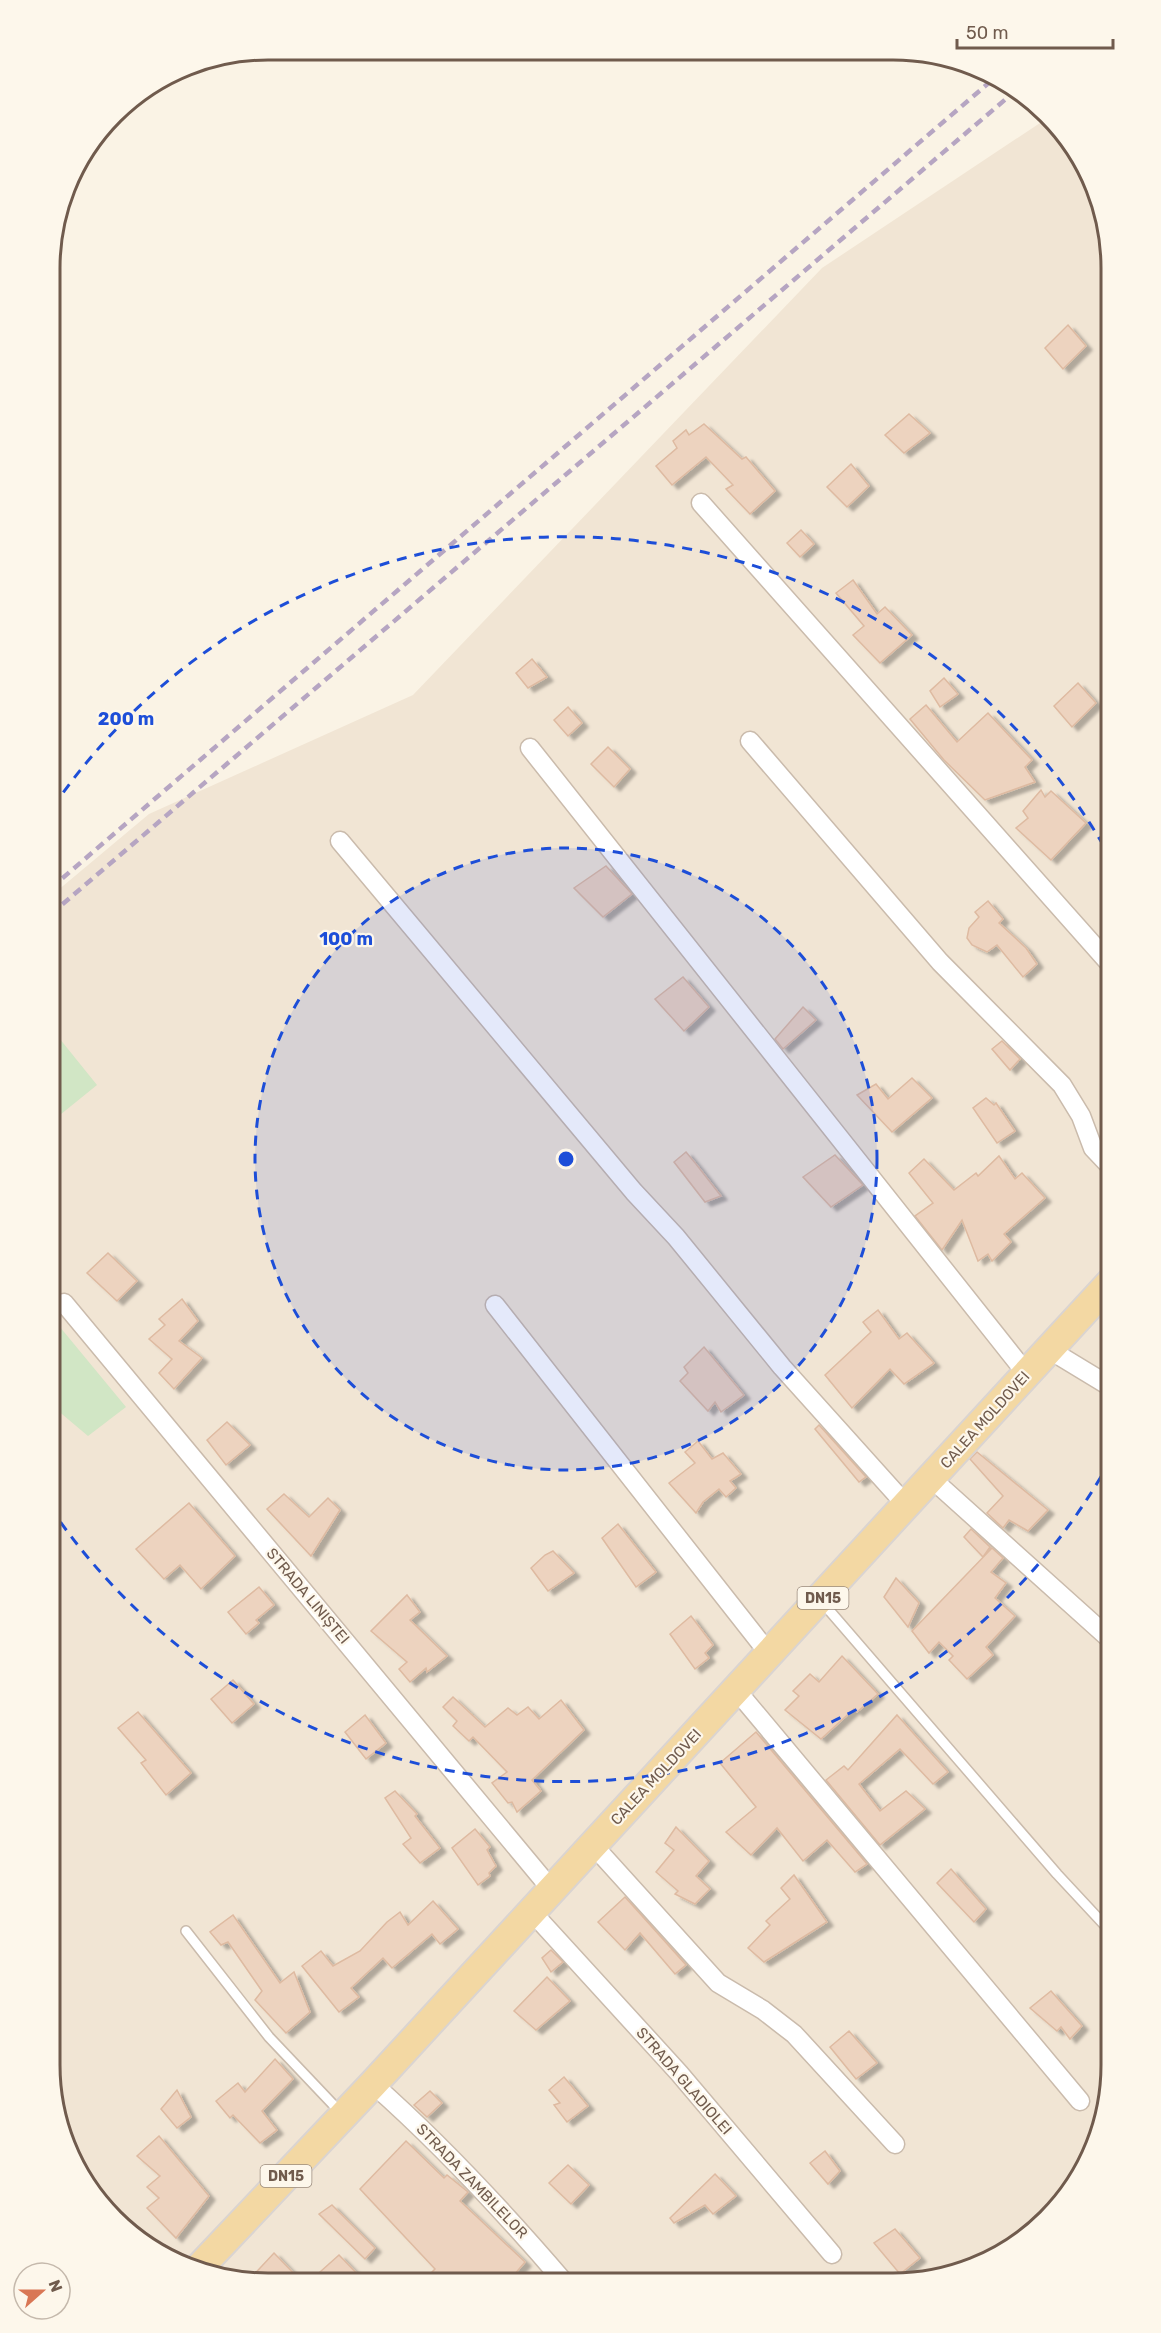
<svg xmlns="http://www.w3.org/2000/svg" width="1161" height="2333" font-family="Rubik,sans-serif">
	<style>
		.residential { fill: #f1e5d4 }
		.green { fill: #d1e6c5 }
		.building { fill: #edd3bf; stroke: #debaa1; stroke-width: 1.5; filter: url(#shadow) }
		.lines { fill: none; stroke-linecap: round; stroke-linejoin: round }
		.lane-casing { stroke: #cabbac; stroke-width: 12 }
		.street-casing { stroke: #cabbac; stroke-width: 21 }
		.primary-casing { stroke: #dad4d1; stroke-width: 32 }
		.lane { stroke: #fff; stroke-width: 9 }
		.street { stroke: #fff; stroke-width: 18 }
		.primary { stroke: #f3d8a3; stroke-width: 28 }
		.rail { stroke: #b6a5c2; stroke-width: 4.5; stroke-dasharray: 9 6; stroke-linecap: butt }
		.ring { fill: none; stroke: #1d4ed8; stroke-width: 3; stroke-dasharray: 10 8 }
		.labels { text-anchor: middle; stroke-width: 4.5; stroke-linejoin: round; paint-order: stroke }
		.shield { fill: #fdf7eb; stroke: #9a8a7c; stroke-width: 1.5 }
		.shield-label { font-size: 14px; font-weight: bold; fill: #705b4d }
		.street-label { font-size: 15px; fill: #705b4d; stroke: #fdf7eb }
		.rim { fill: none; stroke: #705b4d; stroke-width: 3 }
		.centre { fill: #1d4ed8; stroke: #fdf7eb; stroke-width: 3 }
		.ring-label { font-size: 18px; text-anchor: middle; font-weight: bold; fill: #1d4ed8; stroke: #fdf7eb; stroke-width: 4.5; stroke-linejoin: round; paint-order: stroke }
	</style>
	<defs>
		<filter id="shadow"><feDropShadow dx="6" dy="4" stdDeviation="1.5" flood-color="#0004"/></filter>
	</defs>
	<rect width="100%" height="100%" fill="#faf3e5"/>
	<path class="residential" d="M 1049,117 L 1074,146 L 1100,198 L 1111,268 L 1111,2079 L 1095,2148 L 1066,2198 L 1015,2246 L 963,2272 L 893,2283 L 239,2282 L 172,2261 L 124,2229 L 86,2186 L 61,2135 L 50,2065 L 51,896 L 149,814 L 413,695 L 822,268 Z"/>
	<g class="green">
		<path d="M 51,1028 L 97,1085 L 50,1123 Z"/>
		<path d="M 50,1315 L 126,1407 L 88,1436 L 50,1404 Z"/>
	</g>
	<g class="building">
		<path d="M 1068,325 L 1086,346 L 1063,369 L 1045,348 Z"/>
		<path d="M 909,414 L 930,433 L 904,453 L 885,435 Z"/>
		<path d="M 704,424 L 742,459 L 746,457 L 775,491 L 750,514 L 726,489 L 733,485 L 706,457 L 672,485 L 656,466 L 677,448 L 673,441 L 686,430 L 689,435 Z"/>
		<path d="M 851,464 L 869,486 L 847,507 L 827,487 Z"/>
		<path d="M 801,530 L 814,544 L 800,557 L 787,543 Z"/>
		<path d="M 853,580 L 877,614 L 885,607 L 912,635 L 880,663 L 853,635 L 864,626 L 836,593 Z"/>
		<path d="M 532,659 L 547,677 L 528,688 L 516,673 Z"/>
		<path d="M 944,678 L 958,694 L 940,707 L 930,691 Z"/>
		<path d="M 1078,683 L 1096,703 L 1072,727 L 1054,706 Z"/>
		<path d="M 926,705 L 957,742 L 988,713 L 1032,760 L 1025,767 L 1035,782 L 985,800 L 944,760 L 910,719 Z"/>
		<path d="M 568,707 L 582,723 L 568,736 L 554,720 Z"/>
		<path d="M 608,747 L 630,769 L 614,787 L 591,764 Z"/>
		<path d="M 1041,790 L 1045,797 L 1051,791 L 1086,823 L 1051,860 L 1016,828 L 1028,818 L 1023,811 Z"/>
		<path d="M 606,866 L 632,894 L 603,917 L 574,888 Z"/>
		<path d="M 988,901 L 1003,919 L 999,923 L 1026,948 L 1037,964 L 1023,977 L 997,945 L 987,952 L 972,945 L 967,938 L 969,928 L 979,917 L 975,912 Z"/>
		<path d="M 683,977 L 709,1007 L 684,1031 L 655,999 Z"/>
		<path d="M 803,1007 L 816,1020 L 783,1049 L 775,1039 Z"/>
		<path d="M 1002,1041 L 1020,1059 L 1010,1070 L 992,1049 Z"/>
		<path d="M 912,1078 L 932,1098 L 892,1132 L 857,1095 L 876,1084 L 888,1099 Z"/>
		<path d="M 986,1098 L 994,1105 L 996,1103 L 1015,1131 L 997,1143 L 973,1108 Z"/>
		<path d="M 686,1152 L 696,1164 L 721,1196 L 705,1202 L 674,1162 Z"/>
		<path d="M 835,1155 L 863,1185 L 831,1207 L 803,1177 Z"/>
		<path d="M 999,1156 L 1015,1179 L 1022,1173 L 1045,1198 L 1004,1234 L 1011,1242 L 992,1261 L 988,1254 L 978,1261 L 962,1220 L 942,1250 L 915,1216 L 933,1203 L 909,1173 L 924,1159 L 954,1190 L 976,1173 L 978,1176 Z"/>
		<path d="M 108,1253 L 137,1281 L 117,1301 L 87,1273 Z"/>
		<path d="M 182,1299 L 198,1321 L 179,1341 L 202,1358 L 174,1389 L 159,1373 L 172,1359 L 149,1339 L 165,1325 L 159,1319 Z"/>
		<path d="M 878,1310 L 899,1339 L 907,1333 L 934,1363 L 904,1384 L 890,1369 L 852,1408 L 825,1375 L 871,1332 L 863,1322 Z"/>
		<path d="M 704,1347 L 744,1395 L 721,1412 L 715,1402 L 708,1411 L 680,1381 L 688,1373 L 684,1367 Z"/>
		<path d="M 227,1422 L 250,1445 L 226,1465 L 207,1440 Z"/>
		<path d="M 819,1425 L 866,1477 L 859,1482 L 815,1429 Z"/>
		<path d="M 698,1441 L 712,1459 L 723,1453 L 741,1474 L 730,1481 L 736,1488 L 726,1497 L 719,1489 L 703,1502 L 696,1513 L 669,1483 L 695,1463 L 685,1452 Z"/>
		<path d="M 977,1452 L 1048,1510 L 1028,1531 L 1009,1520 L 1003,1528 L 987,1513 L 1003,1496 L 970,1459 Z"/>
		<path d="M 284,1494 L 309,1517 L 328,1498 L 340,1510 L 311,1556 L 267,1509 Z"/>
		<path d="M 189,1503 L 235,1556 L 201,1589 L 180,1565 L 164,1579 L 136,1549 Z"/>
		<path d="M 618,1524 L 656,1572 L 636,1587 L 602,1538 Z"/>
		<path d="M 971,1529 L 990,1547 L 983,1557 L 964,1537 Z"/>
		<path d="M 992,1548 L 1003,1558 L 991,1572 L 1006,1583 L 995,1598 L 1015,1616 L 986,1647 L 993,1655 L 967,1679 L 949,1660 L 953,1656 L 939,1642 L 929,1653 L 912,1631 Z"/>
		<path d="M 553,1551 L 574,1573 L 548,1591 L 531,1568 L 545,1555 Z"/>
		<path d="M 896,1578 L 919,1603 L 908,1627 L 884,1597 Z"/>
		<path d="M 259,1587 L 274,1605 L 256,1620 L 259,1623 L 246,1634 L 228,1612 Z"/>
		<path d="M 407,1595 L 420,1612 L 410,1620 L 447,1656 L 427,1672 L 426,1668 L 410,1682 L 399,1669 L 407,1662 L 371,1631 Z"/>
		<path d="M 691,1616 L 713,1645 L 705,1653 L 709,1658 L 695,1669 L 670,1634 Z"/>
		<path d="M 842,1656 L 878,1694 L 857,1712 L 854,1709 L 821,1739 L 785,1710 L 799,1696 L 793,1691 L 810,1674 L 819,1682 Z"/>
		<path d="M 233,1680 L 254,1704 L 232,1723 L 211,1699 Z"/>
		<path d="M 453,1697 L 485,1727 L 508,1708 L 517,1715 L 528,1707 L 539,1719 L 561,1700 L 584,1730 L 532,1780 L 541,1791 L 517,1812 L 512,1802 L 508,1803 L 492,1783 L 507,1772 L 473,1737 L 469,1741 L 453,1726 L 457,1721 L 443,1707 Z"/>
		<path d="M 138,1712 L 191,1773 L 166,1795 L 141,1763 L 146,1760 L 118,1728 Z"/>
		<path d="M 365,1715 L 386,1743 L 366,1759 L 345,1732 Z"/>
		<path d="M 897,1715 L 948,1772 L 933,1784 L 900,1749 L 859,1784 L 880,1811 L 906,1791 L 925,1809 L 880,1845 L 826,1780 L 844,1766 L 848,1770 Z"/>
		<path d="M 756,1732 L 867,1864 L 855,1872 L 827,1840 L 803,1861 L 777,1828 L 751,1855 L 726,1832 L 756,1807 L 720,1763 Z"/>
		<path d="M 395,1791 L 417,1814 L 415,1816 L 440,1848 L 420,1863 L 403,1844 L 411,1838 L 385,1798 Z"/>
		<path d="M 676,1827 L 709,1861 L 696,1876 L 710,1889 L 695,1904 L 675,1894 L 678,1891 L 656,1872 L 674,1850 L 665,1843 Z"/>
		<path d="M 475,1829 L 490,1847 L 487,1850 L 496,1866 L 489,1873 L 490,1876 L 478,1885 L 452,1848 Z"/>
		<path d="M 951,1869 L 986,1909 L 974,1922 L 937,1883 Z"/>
		<path d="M 794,1875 L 827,1922 L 764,1962 L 748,1948 L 770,1925 L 766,1921 L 790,1899 L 781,1888 Z"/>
		<path d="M 625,1897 L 686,1965 L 675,1974 L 640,1933 L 625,1950 L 598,1922 Z"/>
		<path d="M 433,1901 L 458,1929 L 440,1944 L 432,1934 L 392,1968 L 383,1958 L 351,1988 L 359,1997 L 339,2012 L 302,1966 L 321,1951 L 333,1966 L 360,1951 L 387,1922 L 400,1912 L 408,1925 Z"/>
		<path d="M 233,1915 L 280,1983 L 294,1972 L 310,2012 L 286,2033 L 255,2000 L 262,1991 L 228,1942 L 221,1945 L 210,1932 Z"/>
		<path d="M 551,1950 L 563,1962 L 551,1972 L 542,1958 Z"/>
		<path d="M 547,1977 L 570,2001 L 536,2030 L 514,2011 Z"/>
		<path d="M 1051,1991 L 1082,2026 L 1070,2039 L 1061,2027 L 1057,2031 L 1030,2008 Z"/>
		<path d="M 849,2031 L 877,2063 L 856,2079 L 830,2047 Z"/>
		<path d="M 275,2059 L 293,2079 L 262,2111 L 277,2130 L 260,2143 L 233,2115 L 230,2118 L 216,2101 L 238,2083 L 245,2092 Z"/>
		<path d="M 564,2077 L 588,2106 L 567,2122 L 554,2105 L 560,2103 L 549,2090 Z"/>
		<path d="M 177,2090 L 191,2117 L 177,2128 L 161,2109 Z"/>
		<path d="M 430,2091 L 442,2103 L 427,2117 L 414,2105 Z"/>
		<path d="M 159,2136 L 209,2196 L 176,2238 L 147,2208 L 159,2198 L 147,2187 L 160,2176 L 137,2156 Z"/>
		<path d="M 406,2141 L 444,2178 L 447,2175 L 468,2192 L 460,2201 L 525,2262 L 508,2282 L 422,2282 L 435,2269 L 360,2189 Z"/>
		<path d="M 825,2151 L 840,2171 L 828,2184 L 810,2163 Z"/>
		<path d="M 568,2165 L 589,2185 L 571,2204 L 549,2183 Z"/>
		<path d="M 715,2174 L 736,2196 L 713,2214 L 705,2205 L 674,2223 L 670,2218 Z"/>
		<path d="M 332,2205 L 375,2248 L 365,2259 L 319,2214 Z"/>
		<path d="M 895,2229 L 920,2258 L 900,2274 L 874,2243 Z"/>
		<path d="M 274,2253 L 302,2282 L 247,2282 Z"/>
		<path d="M 339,2255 L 365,2282 L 330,2282 L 320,2272 Z"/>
	</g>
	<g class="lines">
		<g class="lane-casing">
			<g id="lane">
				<path d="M 822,1602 L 1057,1874 L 1111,1932"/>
				<path d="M 186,1931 L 269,2037 L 342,2114"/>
			</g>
		</g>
		<g class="street-casing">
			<g id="street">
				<path d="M 701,503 L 1111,965"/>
				<path d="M 750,741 L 940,962 L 1062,1085 L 1081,1116 L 1093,1148 L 1111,1167"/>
				<path d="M 530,748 L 1026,1373"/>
				<path d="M 340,841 L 634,1192 L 676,1237 L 782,1367 L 907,1506"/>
				<path d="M 64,1303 L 551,1889"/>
				<path d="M 495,1305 L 770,1655"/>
				<path d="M 1050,1350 L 1111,1387"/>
				<path d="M 932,1479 L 1111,1640"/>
				<path d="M 737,1691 L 1080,2101"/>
				<path d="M 593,1845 L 718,1983 L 763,2010 L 794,2034 L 895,2144"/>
				<path d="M 532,1912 L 679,2073 L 832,2254"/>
				<path d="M 373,2084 C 442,2145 505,2213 565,2283"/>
			</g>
		</g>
		<g class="primary-casing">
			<path id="primary" d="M 198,2269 L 373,2084 L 1111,1282"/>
		</g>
		<use href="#lane" class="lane"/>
		<use href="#street" class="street"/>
		<use href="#primary" class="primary"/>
		<g class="rail">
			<path d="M 51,888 L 991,81"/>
			<path d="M 51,914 L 1014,92"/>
		</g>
	</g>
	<circle cx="566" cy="1159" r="311" fill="#1d4ed8" fill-opacity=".12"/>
	<g class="ring">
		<circle cx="566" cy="1159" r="311"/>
		<path d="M1110 1461A622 622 0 0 1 50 1507M53 807A622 622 0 0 1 1110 857"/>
	</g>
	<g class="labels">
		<g class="shield">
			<rect x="797.5" y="1587" width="51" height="22" rx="4.5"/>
			<rect x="260.5" y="2165" width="51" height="22" rx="4.5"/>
		</g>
		<g class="shield-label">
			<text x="823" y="1603">DN15</text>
			<text x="286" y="2181">DN15</text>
		</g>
		<g class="street-label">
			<text transform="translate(985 1420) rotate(-48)" y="5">CALEA MOLDOVEI</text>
			<text transform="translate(308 1596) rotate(50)" y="5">STRADA LINIȘTEI</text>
			<text transform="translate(656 1777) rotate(-47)" y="5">CALEA MOLDOVEI</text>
			<text transform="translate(684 2081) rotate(49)" y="5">STRADA GLADIOLEI</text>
			<text transform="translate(472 2181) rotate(46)" y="5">STRADA ZAMBILELOR</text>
		</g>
	</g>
	<path d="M0 0H1161V2333H0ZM268 60H893A208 208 0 0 1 1101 268V2065A208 208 0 0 1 893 2273H268A208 208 0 0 1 60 2065V268A208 208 0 0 1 268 60Z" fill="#fdf7eb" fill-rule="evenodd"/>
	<path class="rim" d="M268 60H893A208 208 0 0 1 1101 268V2065A208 208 0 0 1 893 2273H268A208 208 0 0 1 60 2065V268A208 208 0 0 1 268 60Z"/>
	<circle cx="566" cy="1159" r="9" class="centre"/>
	<g class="ring-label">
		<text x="126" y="725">200 m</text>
		<text x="346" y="945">100 m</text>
	</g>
	<g transform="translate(42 2291) rotate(69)"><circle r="28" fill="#fdf7eb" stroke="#c5b9ac" stroke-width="1.5"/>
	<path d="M0-4.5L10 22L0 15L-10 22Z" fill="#d97755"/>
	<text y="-9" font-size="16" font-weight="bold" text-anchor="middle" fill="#705b4d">N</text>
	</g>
	<path d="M957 39v9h156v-9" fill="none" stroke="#705b4d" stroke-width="3"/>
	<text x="966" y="39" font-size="18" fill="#705b4d" stroke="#fdf7eb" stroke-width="4.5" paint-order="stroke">50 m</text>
</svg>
